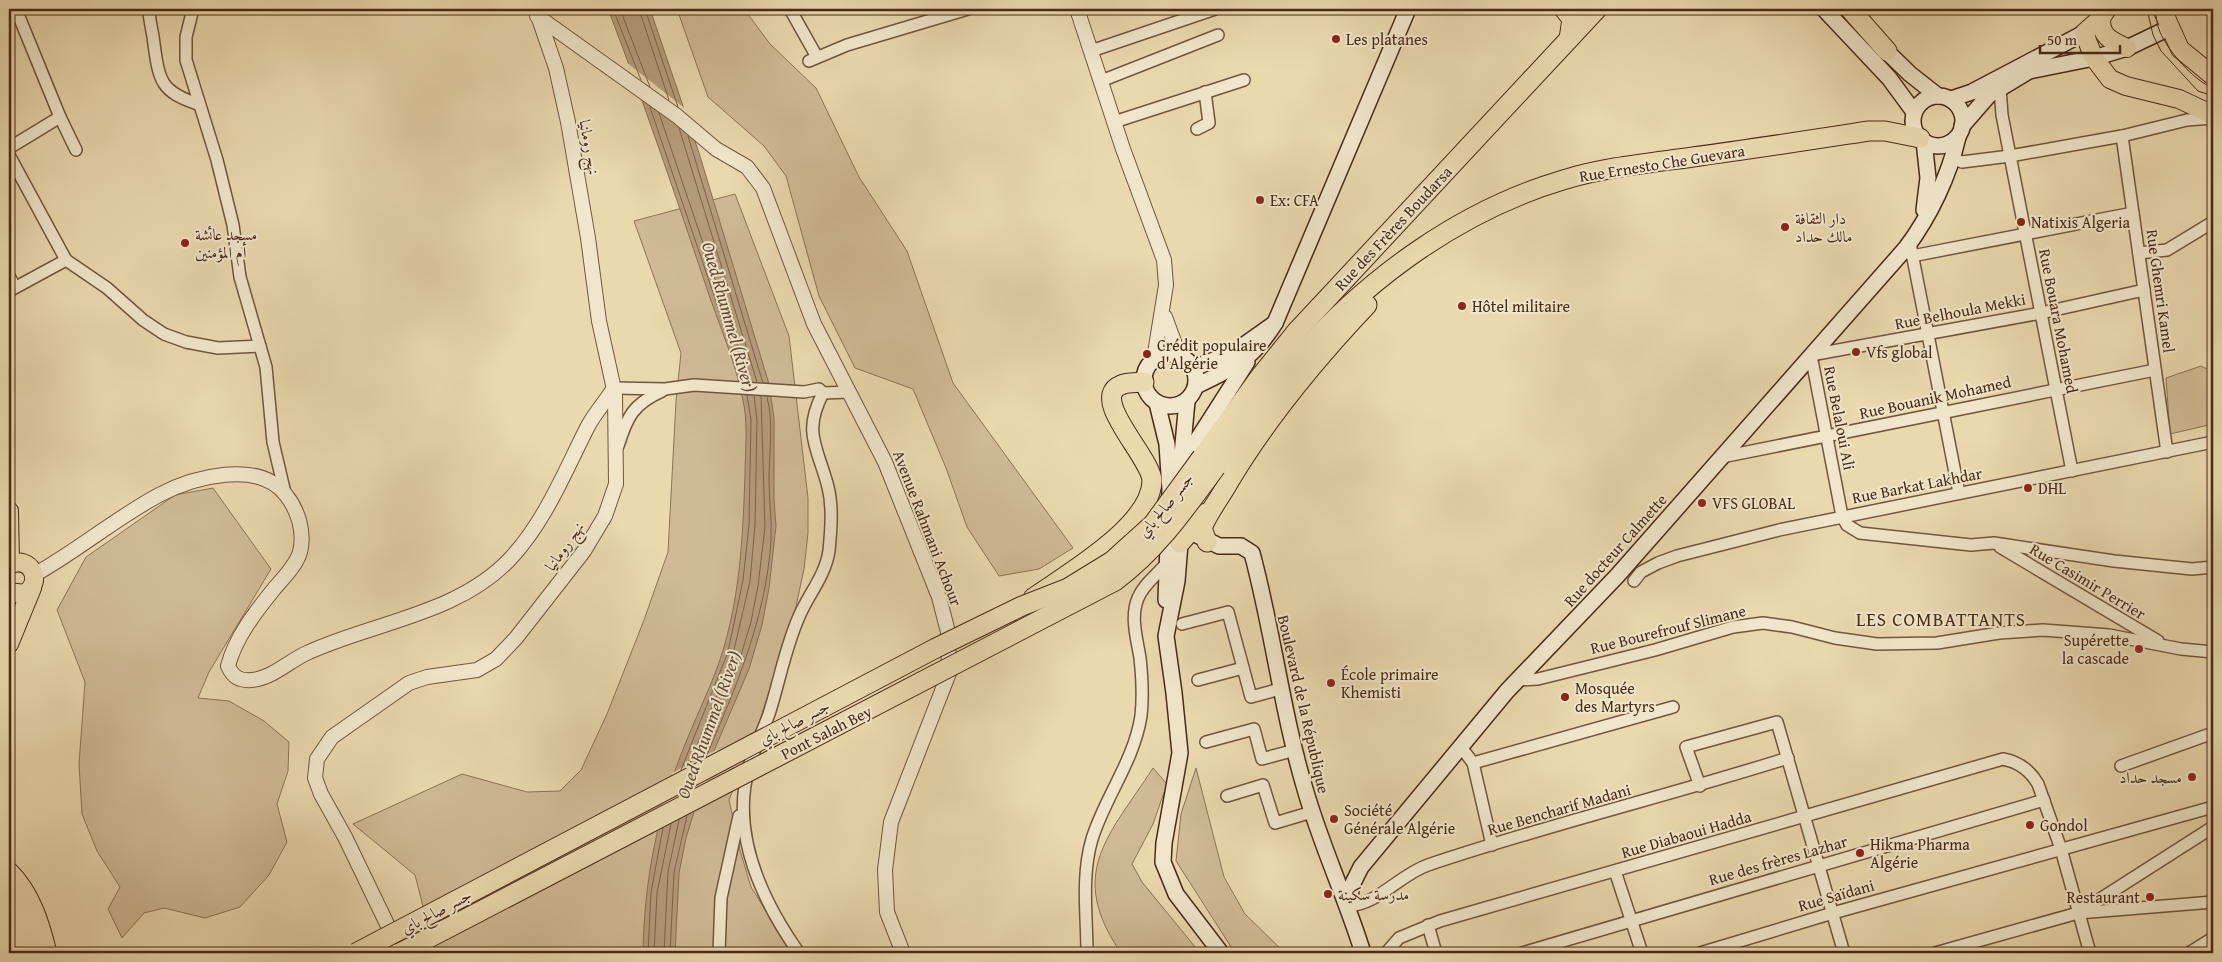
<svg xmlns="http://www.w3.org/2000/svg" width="2222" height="962" font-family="'Gentium Book Plus',Amiri,serif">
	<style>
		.green { fill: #cfba95; stroke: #8c7256 }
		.water { fill: #b49c7b; stroke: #8a6e53 }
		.pier { fill: #ead8af }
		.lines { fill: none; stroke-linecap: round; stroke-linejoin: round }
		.shore { stroke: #7f6249; stroke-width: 1 }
		.minor-casing { stroke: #72553d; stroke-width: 14 }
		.tertiary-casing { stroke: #72553d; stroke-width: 16 }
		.secondary-casing { stroke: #4a2917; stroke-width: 18 }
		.primary-casing { stroke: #4a2917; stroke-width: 20 }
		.trunk-casing { stroke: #4a2917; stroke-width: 21 }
		.minor { stroke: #f1e6cb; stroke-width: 11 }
		.tertiary { stroke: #f1e6cb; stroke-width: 14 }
		.secondary { stroke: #f1e6cb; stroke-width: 15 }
		.primary { stroke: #ead8af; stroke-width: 18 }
		.trunk { stroke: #ead8af; stroke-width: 19 }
		.tram { stroke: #4a2917; stroke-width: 1 }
		.rail-casing { stroke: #4a2917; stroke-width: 5 }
		.rail { stroke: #f1e6cb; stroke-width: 3; stroke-dasharray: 9; stroke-linecap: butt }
		.trunk-bridge-casing { stroke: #4a2917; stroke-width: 21; stroke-linecap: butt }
		.trunk-bridge { stroke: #ead8af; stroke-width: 19 }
		.poi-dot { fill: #8f2418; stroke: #f1e6cb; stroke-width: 2 }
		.labels { text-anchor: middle; stroke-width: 4; stroke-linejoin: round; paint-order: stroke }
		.poi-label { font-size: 16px; fill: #4a2917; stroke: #f1e6cb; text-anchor: start }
		.street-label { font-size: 16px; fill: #4a2917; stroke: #f1e6cb }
		.water-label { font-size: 18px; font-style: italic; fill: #644630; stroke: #f1e6cb }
		.quarter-label { font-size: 19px; letter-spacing: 1px; fill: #4a2917; stroke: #f1e6cb }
	</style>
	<rect width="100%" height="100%" fill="#ead8af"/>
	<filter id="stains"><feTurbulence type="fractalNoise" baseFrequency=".004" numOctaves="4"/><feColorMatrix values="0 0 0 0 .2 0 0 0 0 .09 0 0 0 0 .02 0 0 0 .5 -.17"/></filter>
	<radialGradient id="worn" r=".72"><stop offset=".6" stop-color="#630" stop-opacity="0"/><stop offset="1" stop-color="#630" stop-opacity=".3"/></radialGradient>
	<g class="green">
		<path d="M 677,9 L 744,9 L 770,44 L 816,88 L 859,177 L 907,251 L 953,383 L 1073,548 L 1039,569 L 999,576 L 967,527 L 946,468 L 913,389 L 855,368 L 819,296 L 786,176 L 764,146 L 708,97 Z"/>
		<path d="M 735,194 L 789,336 L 808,498 L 808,533 L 804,569 L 795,611 L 759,723 L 729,800 L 740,850 L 751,887 L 792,953 L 435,953 L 415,875 L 353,824 L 462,774 L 527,792 L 560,791 L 581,770 L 607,714 L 644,620 L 668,552 L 676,401 L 681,353 L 634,221 Z"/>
		<path d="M 2201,366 L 2213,372 L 2213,424 L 2170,434 L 2166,378 Z"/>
		<path d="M 213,488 L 271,569 L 209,672 L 198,698 L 229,701 L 264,721 L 289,742 L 288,771 L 277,804 L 287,842 L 269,875 L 240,907 L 205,918 L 164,908 L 144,913 L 122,938 L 108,909 L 120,887 L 97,851 L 82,814 L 79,764 L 85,682 L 57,610 L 86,557 L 175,495 Z"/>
		<path d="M 1153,768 L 1167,784 L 1153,824 L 1132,864 L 1142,882 L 1200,953 L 1121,953 C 1066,873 1109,836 1153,768 Z"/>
		<path d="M 1196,768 L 1224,877 L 1245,914 L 1285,953 L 1235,953 L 1176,861 L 1181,814 Z"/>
	</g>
	<path class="water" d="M 608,9 L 650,9 L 699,153 L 769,384 L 774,418 L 774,499 L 776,526 L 769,588 L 762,625 L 749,669 L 710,760 L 686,838 L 679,873 L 675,953 L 643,953 C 644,881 658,809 686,742 C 700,707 718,673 727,636 C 741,582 743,529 745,475 C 745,452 748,428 744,406 C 737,364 718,323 705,283 C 674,191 643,100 608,9 Z"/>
	<g class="pier">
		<path d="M 626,62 L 687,110 L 697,140 L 638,94 Z"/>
		<path d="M 718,749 L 696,811 L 654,833 L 672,773 Z"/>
	</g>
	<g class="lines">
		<g class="shore">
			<path d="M 613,9 L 641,80"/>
			<path d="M 620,9 L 650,87"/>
			<path d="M 639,9 L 669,100"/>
			<path d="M 645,9 L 678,107"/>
			<path d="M 650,107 L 743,381"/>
			<path d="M 659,113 L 750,382"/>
			<path d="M 679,128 L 757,382"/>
			<path d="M 688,136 L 763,383"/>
			<path d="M 706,757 C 736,687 766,618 771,540 C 772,520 769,500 769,480 C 769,454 774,422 767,397"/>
			<path d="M 698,761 L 738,665 L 751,622 L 758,586 L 765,527 L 761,396"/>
			<path d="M 689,766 L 733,654 L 750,581 L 755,525 L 757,420 L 754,396"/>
			<path d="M 681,770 L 728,652 L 743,580 L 749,525 L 751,420 L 747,395"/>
			<path d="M 648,953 L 651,892 L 663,828"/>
			<path d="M 654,953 L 657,893 L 671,824"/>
			<path d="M 664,953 L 668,872 L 679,820"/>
			<path d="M 670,953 L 674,872 L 687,816"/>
		</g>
		<g class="minor-casing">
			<g id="minor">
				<path d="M 13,9 L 20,19 L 60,117 L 76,150"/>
				<path d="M 149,9 C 149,21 153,32 154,44 C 159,81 161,92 198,104"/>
				<path d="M 193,9 L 186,37 L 186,60 L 217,160 L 233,225 L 240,277 L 266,367 L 273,442 L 285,493"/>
				<path d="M 790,9 L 817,57"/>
				<path d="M 1091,51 L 1215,9"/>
				<path d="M 809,61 L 847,45 L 968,9"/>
				<path d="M 1101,81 L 1218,35"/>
				<path d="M 2000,88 L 2002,115 L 2072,471"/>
				<path d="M 1114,122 L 1244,80"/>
				<path d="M 1197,129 L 1209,123 L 1205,92"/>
				<path d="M 2122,136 L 2167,452"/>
				<path d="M 9,148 L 60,117"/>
				<path d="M 9,155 L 66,260 L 107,288 L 143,320 L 164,334 L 186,342 L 218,348 L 260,346"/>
				<path d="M 1951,158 L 1962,162 L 2010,156 L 2122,136 L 2187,120 L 2213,118"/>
				<path d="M 1910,243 L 1959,493"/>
				<path d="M 2139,253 L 2167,250 L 2213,222"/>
				<path d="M 1912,256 L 2133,213"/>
				<path d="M 9,276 L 15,287"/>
				<path d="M 2144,290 L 2041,313 L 1811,355 L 1842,516 L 1847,525 L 1860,533 L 1971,545 L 1994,543 L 2114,561 L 2192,569 L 2213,567"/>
				<path d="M 9,291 L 66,260"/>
				<path d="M 614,388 L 665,389 L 694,385 L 804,392 L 819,389 L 823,393 L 849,392"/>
				<path d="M 618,446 C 627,417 633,404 662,391"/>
				<path d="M 1722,457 L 2155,370"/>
				<path d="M 2000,547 L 2158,641"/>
				<path d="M 1634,581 L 1641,572 L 1658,563 L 1677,556 L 1779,530 L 2213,442"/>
				<path d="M 1182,624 L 1228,612 L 1251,697 L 1280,689"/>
				<path d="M 1198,680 L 1243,668"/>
				<path d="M 1517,680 L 1538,679 L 1655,650 L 1733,627 L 1763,623 L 1792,627 L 1835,638 L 1877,644 L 1937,643 L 1999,633 L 2043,630 L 2109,635 L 2181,649 L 2213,652"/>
				<path d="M 1206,742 L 1254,729 L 1262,759 L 1295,750"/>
				<path d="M 1461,747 L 1473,763 L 1492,845"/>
				<path d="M 1473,763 L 1673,707"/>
				<path d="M 2121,766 L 2213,733"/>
				<path d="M 1700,786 L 1686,747 L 1777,722 L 1844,953"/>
				<path d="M 1227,796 L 1263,785 L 1275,823 L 1312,812"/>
				<path d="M 1615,871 L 1642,953"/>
				<path d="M 1348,906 C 1379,904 1399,875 1428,865 C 1546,825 1668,796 1788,758"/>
				<path d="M 2080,912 L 2213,827"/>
				<path d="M 1428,925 L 1436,953"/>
				<path d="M 719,953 L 721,898 L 739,816"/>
				<path d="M 799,953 C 761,899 730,833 749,767 C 754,748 763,731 769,714 C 779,683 785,649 798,619 C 807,596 825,577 829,551 C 831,530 833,507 828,487 C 818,448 802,433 823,393"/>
				<path d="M 1087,953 C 1087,916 1081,876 1092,839 C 1105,797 1134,761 1141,716 C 1143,698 1142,676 1140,658 C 1137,639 1130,617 1138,598 C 1144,583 1160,573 1169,560"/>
				<path d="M 1386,953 L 1399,938 L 1440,921 L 2003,759 C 2019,762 2030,770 2038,784 L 2061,849 L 2090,953"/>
				<path d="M 1522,953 L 2044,800"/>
				<path d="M 1700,953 L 1833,913 L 2213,807"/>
				<path d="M 1935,953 L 2078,913 L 2213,902"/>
				<path d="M 2189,953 L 2213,938"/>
			</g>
		</g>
		<g class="tertiary-casing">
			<g id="tertiary">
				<path d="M 1077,9 L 1123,149 L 1164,260 L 1166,285 L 1154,359"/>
				<path d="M 537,16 L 677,116 L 716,149 L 747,167 L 763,188 L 814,324 L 885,462 L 939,597 L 948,632 L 949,673 L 891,822 L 885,870 L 887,912 L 903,953"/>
				<path d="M 1165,317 L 1179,355"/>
				<path d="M 34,575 C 77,551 116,518 159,495 C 193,477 259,459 286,495 C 298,510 305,532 300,552 C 296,566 283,578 274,589 C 256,611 235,638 228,666 C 233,677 239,681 252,680 C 273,678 290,660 309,652 C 375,622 458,614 510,559 C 545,522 565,471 588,426 C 595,413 606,401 614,388"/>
				<path d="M 401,953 L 345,837 L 321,794 L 315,778 L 317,759 L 332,737 L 409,683 L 427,677 L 477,670 L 496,659 L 516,638 L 584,551 L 605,516 L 616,484 L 615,394 L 599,321 L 588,238 L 568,122 L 556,68 L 538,16"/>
			</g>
		</g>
		<g class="secondary-casing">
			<g id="secondary">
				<path d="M 1824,9 L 1889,78 L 1914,112"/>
				<path d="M 1879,44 L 1910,74 L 1938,96"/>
				<circle cx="1938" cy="121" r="25"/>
				<path d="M 1951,99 L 1972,92 L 2084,33"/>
				<path d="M 1962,126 L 1989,95 L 2029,71 L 2094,58 L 2127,48 L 2169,28"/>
				<path d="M 1924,141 L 1928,178 L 1924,210"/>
				<path d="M 1275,323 L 1408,9"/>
				<circle cx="1170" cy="380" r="26"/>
				<path d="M 1194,368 L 1234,352 L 1275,323 C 1252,360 1234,368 1196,386"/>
				<path d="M 1157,403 L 1167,444 L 1170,490 L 1166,600"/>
				<path d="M 1183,462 L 1247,362"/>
				<path d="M 1182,488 L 1181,466 L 1187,401"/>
				<path d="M 1181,531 L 1177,581 L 1166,636 L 1174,693 L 1180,753 L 1164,843 L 1163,862 L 1176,894 L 1221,953"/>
				<path d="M 1197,535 L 1219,546 L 1241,546 L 1252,553 C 1273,631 1282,712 1305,789 C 1321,845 1346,898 1363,953"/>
				<path d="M 1348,906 L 1352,885 L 1361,867 L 1507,691 L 1617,576 L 1906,248 C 1930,216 1949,176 1958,137"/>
			</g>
		</g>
		<g class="primary-casing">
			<g id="primary">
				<path d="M 2107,9 L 2101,18 L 2084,33 L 2094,58 L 2110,79 L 2126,86 L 2179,99 L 2213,115"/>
				<path d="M 2162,9 L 2180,49 L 2213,76"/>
				<path d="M 2101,18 C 2100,36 2111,41 2127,48"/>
				<path d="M 9,511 L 10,564"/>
				<path d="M 9,565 C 30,554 45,582 24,594 L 9,592"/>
				<path d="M 9,644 L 32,588"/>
				<path d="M 14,894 L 33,953"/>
			</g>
		</g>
		<g class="trunk-casing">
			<g id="trunk">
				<path d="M 1564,9 L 1572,19 L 1569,39"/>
				<path d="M 1850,9 L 1887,51"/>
				<path d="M 1202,457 L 1259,378 L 1296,332 L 1597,9"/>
				<path d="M 1216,467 C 1244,429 1270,388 1302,353 C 1372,275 1462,210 1563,180 C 1605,167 1650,163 1693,157 C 1752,149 1810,140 1869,131 L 1885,131 L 1920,138"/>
				<path d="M 1207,542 L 1202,528 C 1208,513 1219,499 1227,485 C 1266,419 1314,361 1367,305"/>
				<path d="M 1180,543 L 1206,513"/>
				<path d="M 1033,598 C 1067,574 1151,526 1152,481 C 1152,458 1088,398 1121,385 C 1128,382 1137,383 1144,382"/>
				<path d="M 9,872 C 31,894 40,924 47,953"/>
				<path d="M 15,895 L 12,919 L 20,953"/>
			</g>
		</g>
		<use href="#minor" class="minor"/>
		<use href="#tertiary" class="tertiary"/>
		<use href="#secondary" class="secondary"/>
		<use href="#primary" class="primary"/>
		<use href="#trunk" class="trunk"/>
		<g class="tram">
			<path d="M 2147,9 L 2153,35 L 2161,51 L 2198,91 L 2213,96"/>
			<path d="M 2155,9 C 2156,16 2157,25 2160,32 C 2168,51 2194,81 2213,88"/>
		</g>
		<g class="rail-casing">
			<path id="rail" d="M 9,932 L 14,953"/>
		</g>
		<use href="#rail" class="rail"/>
		<g class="trunk-bridge-casing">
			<g id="trunk-bridge">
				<path d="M 356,953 L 936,648 L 1022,606 L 1068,588 L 1112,561 L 1153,524 L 1202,457"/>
				<path d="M 400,953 L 1115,581 C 1157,550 1185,509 1216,467"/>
			</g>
		</g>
		<use href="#trunk-bridge" class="trunk-bridge"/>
	</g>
	<g class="poi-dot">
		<circle cx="1336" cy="39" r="5"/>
		<circle cx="1260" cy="200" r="5"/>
		<circle cx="2021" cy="222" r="5"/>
		<circle cx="1785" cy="227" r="5"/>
		<circle cx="185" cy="243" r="5"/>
		<circle cx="1462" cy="306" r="5"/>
		<circle cx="1856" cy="352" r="5"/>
		<circle cx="1147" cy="354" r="5"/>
		<circle cx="2028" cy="488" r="5"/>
		<circle cx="1702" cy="503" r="5"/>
		<circle cx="2139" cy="649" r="5"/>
		<circle cx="1331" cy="683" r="5"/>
		<circle cx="1565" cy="697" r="5"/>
		<circle cx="2192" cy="777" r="5"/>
		<circle cx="1334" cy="819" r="5"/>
		<circle cx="2030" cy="825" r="5"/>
		<circle cx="1860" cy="853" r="5"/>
		<circle cx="1328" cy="894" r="5"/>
		<circle cx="2150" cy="897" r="5"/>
	</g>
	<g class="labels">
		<g class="poi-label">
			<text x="1346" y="45">Les platanes</text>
			<text x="1270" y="206">Ex: CFA</text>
			<text x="1795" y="224">دار الثقافة<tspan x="1795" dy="18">مالك حداد</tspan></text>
			<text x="2031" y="228">Natixis Algeria</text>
			<text x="195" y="240">مسجد عائشة<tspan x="195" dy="18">أم المؤمنين</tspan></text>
			<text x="1472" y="312">Hôtel militaire</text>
			<text x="1157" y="351">Crédit populaire<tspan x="1157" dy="18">d'Algérie</tspan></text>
			<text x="1866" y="358">Vfs global</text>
			<text x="2038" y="494">DHL</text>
			<text x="1712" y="509">VFS GLOBAL</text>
			<text x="2129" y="646" text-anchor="end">Supérette<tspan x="2129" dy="18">la cascade</tspan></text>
			<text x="1341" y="680">École primaire<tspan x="1341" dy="18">Khemisti</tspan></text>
			<text x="1575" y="694">Mosquée<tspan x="1575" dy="18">des Martyrs</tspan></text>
			<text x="2182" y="783" text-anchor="end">مسجد حداد</text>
			<text x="1344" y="816">Société<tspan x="1344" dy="18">Générale Algérie</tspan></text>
			<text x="2040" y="831">Gondol</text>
			<text x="1870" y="850">Hikma Pharma<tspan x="1870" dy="18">Algérie</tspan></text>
			<text x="1338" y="900">مدرسة سكينة</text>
			<text x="2140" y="903" text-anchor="end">Restaurant</text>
		</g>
		<g class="street-label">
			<text transform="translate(590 147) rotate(80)" y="6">نهج رومانيا</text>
			<text transform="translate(1662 163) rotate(-9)" y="6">Rue Ernesto Che Guevara</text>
			<text transform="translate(1393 228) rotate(-47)" y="6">Rue des Frères Boudarsa</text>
			<text transform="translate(2161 291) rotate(82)" y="6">Rue Ghemri Kamel</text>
			<text transform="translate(1960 311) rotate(-11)" y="6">Rue Belhoula Mekki</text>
			<text transform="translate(2059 321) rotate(79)" y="6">Rue Bouara Mohamed</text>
			<text transform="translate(1935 397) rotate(-12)" y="6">Rue Bouanik Mohamed</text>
			<text transform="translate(1840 418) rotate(79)" y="6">Rue Belaloui Ali</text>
			<text transform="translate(1917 485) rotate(-11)" y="6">Rue Barkat Lakhdar</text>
			<text transform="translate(1165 505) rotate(-51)" y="6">جسر صالح باي</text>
			<text transform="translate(928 528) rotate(69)" y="6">Avenue Rahmani Achour</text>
			<text transform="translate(564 546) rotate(-55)" y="6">نهج رومانيا</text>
			<text transform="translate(1615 550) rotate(-48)" y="6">Rue docteur Calmette</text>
			<text transform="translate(2088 581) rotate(31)" y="6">Rue Casimir Perrier</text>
			<text transform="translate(1668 629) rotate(-14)" y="6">Rue Bourefrouf Slimane</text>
			<text transform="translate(1304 704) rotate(77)" y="6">Boulevard de la République</text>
			<text transform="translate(794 722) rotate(-28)" y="6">جسر صالح باي</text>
			<text transform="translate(826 732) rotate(-27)" y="6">Pont Salah Bey</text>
			<text transform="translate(1559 809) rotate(-16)" y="6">Rue Bencharif Madani</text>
			<text transform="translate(1686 834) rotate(-16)" y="6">Rue Diabaoui Hadda</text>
			<text transform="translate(1778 860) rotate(-16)" y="6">Rue des frères Lazhar</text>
			<text transform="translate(1836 895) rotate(-16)" y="6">Rue Saïdani</text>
			<text transform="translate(436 911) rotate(-28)" y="6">جسر صالح باي</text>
		</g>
		<g class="water-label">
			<text transform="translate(729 317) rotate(74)" y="6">Oued Rhummel (River)</text>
			<text transform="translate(709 725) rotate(-70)" y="6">Oued Rhummel (River)</text>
		</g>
		<g class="quarter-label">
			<text x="1941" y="626">LES COMBATTANTS</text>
		</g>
	</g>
	<rect width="2222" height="962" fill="none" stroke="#ead8af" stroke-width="30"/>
	<rect x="10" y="10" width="2202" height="942" fill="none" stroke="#4a2917" stroke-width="2.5"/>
	<rect x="15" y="15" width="2192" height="932" fill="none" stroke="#4a2917"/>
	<path d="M2040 45v8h80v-8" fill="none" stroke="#4a2917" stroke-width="2.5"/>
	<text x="2047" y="45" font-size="15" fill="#4a2917" stroke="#f1e6cb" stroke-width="4" paint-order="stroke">50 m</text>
	<rect width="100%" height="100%" filter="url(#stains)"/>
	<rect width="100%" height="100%" fill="url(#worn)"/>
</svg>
